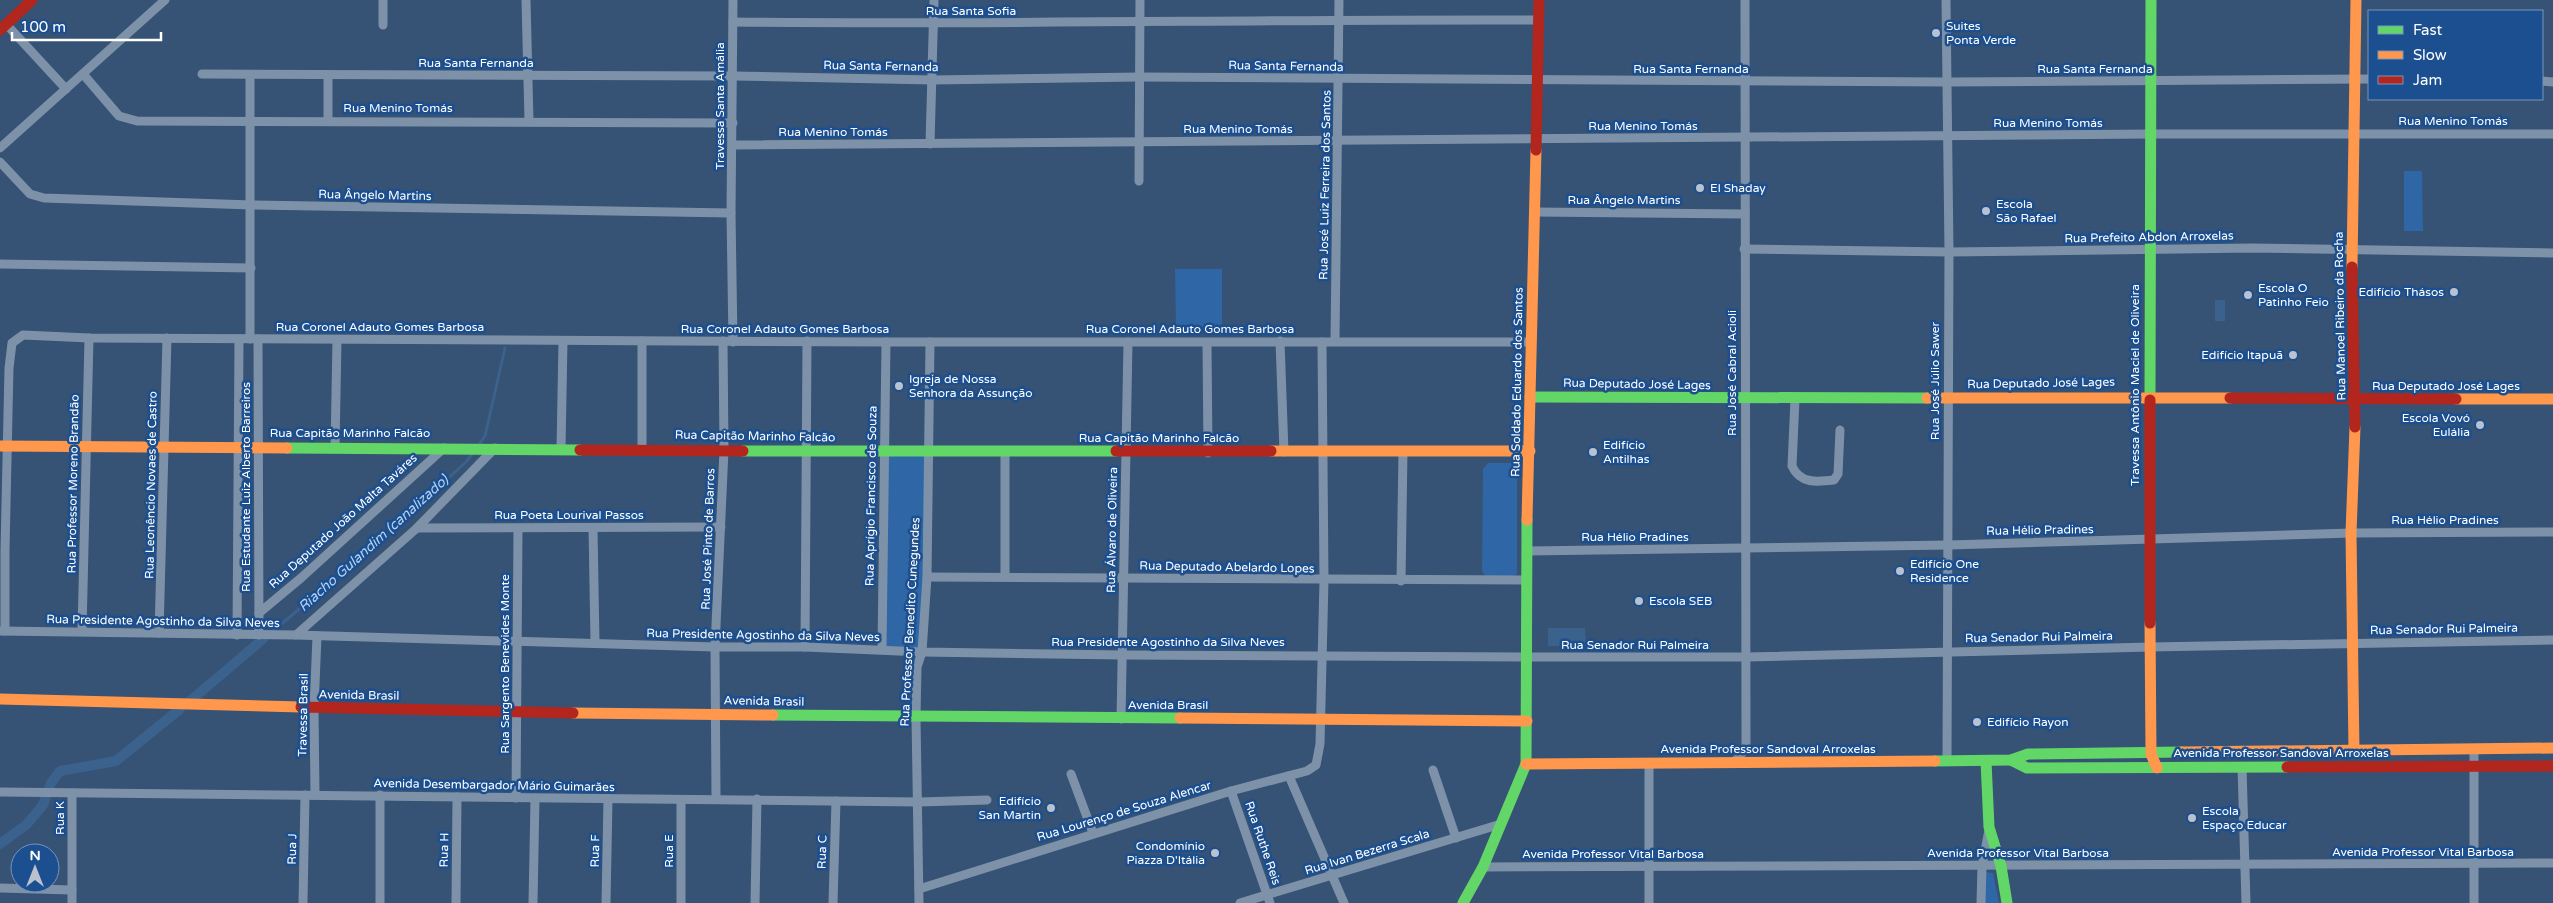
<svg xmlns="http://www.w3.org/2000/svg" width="2553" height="903" font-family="'Varela Round',sans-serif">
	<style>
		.green { fill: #2f66a5 }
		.water { fill: #3b618d }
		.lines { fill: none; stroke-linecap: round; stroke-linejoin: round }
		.stream { stroke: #3b618d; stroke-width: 3 }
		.canal { stroke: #3b618d; stroke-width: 10 }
		.street { stroke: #7d92a8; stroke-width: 9 }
		.fast { stroke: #63d668; stroke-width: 11 }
		.slow { stroke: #ff974d; stroke-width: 11 }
		.jam { stroke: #b3261e; stroke-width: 11 }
		.poi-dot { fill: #b9c2ce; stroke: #1b4f8f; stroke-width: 2 }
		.labels { text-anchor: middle; stroke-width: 5; stroke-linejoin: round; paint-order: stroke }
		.street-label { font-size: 12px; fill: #fff; stroke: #1b4f8f }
		.poi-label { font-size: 12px; fill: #fff; stroke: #1b4f8f; text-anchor: start }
		.water-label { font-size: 14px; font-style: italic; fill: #b5d3f5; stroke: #1b4f8f }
	</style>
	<rect width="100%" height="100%" fill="#365274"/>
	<g class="green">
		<path d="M 2404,171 L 2422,171 L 2423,231 L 2404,231 Z"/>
		<path d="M 1175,269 L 1222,269 L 1222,331 L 1176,332 Z"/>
		<path d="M 928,449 L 922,652 L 882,649 L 883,450 Z"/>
		<path d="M 1488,463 L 1512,463 L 1517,469 L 1517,574 L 1510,578 L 1486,577 L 1482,571 L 1483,469 Z"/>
		<path d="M 1986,872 L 1993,873 L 1999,903 L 1983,903 Z"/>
	</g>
	<g class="water">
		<rect x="2215" y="300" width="10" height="21"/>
		<path d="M 1548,628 L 1585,628 L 1586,646 L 1548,646 Z"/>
	</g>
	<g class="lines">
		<g class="stream">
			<path d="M 480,443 L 485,436 L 505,348"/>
			<path d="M 273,631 L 366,553 L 466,462 L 473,453"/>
		</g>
		<g class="canal">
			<path d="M 190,701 L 263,639"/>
			<path d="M 0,844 L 26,825 L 43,805 L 51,783 L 60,771 L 116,761 L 180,709"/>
		</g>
		<g class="street">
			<path d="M 526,0 L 529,121"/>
			<path d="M 1946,0 L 1949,252 L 1947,761"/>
			<path d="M 733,22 C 1002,25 1270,19 1539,20"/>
			<path d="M 6,24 L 66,89"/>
			<path d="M 383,25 L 383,0"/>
			<path d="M 83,74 L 119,116 L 137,121 L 733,123"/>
			<path d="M 202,74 L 733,76 L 932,80 L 1139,77 L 1947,82 L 2369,79"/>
			<path d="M 2542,81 L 2553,82"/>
			<path d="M 328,120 L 328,76"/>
			<path d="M 930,144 L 934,0"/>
			<path d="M 733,145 L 2150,134 L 2553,134"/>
			<path d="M 0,148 L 165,0"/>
			<path d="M 0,162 L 30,194 L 44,198 L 252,205 L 731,213"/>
			<path d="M 1139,181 L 1140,0"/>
			<path d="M 1534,212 L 1745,214"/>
			<path d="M 1744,249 L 1949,252 L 2252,248 L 2553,253"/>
			<path d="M 0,264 L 251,268"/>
			<path d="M 250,339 L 250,75"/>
			<path d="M 258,339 L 259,635"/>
			<path d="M 642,341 L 642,449"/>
			<path d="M 1280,341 L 1284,452"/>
			<path d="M 1335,341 L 1339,0"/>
			<path d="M 733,342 L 731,213 L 733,0"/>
			<path d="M 1207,343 L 1208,453"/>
			<path d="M 1795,399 L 1792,466 C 1800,484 1817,482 1834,480 L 1838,474 L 1840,430"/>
			<path d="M 335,447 L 337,340"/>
			<path d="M 561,448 L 563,341"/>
			<path d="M 417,528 L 721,527"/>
			<path d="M 593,528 L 595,643"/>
			<path d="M 1527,551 L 1949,545 L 2351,533 L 2553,532"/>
			<path d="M 927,577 L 1526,580"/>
			<path d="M 1005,577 L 1005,452"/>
			<path d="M 1401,581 L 1403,451"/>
			<path d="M 259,613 L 301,578 L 444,448"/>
			<path d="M 0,631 L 296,635 L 715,647 L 805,647 L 922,652 L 1122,655 L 1526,657 L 1747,657 L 2150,647 L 2553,640"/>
			<path d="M 5,631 L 5,550 L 9,368 L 12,343 L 23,335 L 89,338 L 886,342 L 1531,342"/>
			<path d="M 82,631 L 89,338"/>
			<path d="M 159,633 L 167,338"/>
			<path d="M 237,635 L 239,339"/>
			<path d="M 296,635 L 417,528 L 495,448"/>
			<path d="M 805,647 L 807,341"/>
			<path d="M 882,649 L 886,342"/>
			<path d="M 1121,719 L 1128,342"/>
			<path d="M 1731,763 L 1739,758 L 1746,746 L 1745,0"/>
			<path d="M 1649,764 L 1649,903"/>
			<path d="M 2242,767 L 2246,903"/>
			<path d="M 1433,770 L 1456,838"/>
			<path d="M 1071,774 L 1093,833"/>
			<path d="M 1289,776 L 1344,903"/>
			<path d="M 1231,791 L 1270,903"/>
			<path d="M 0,792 L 919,802 L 987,800"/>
			<path d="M 315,794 L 314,708 L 317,636"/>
			<path d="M 516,798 L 518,529"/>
			<path d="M 716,798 L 715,647 L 724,450 L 723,341"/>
			<path d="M 681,800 L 681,903"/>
			<path d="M 1483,867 L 2553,863"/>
			<path d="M 0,888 L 72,890"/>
			<path d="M 919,889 L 1231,791 L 1307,771 L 1316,765 L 1320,744 L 1324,580 L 1322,342"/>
			<path d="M 72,903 L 72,793"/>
			<path d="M 303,903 L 305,795"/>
			<path d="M 380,903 L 380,795"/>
			<path d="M 456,903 L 457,797"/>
			<path d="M 533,903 L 535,798"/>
			<path d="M 606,903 L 608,799"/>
			<path d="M 755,903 L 757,799"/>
			<path d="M 833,903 L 836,801"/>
			<path d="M 919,903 L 916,717 L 917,667 L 922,652 L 927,577 L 930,342"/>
			<path d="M 1240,903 L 1501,824"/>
			<path d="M 1981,903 L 1982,866 L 1989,830"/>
			<path d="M 2474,903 L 2474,749"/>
		</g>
		<g class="fast">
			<path d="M 1530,397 L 1927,398"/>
			<path d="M 2150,400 L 2151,0"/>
			<path d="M 287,448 L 580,450"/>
			<path d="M 743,451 L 1116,451"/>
			<path d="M 773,715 L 1180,718"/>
			<path d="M 2011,760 L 2027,768 L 2287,767"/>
			<path d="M 1935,761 L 2011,760 L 2028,754 L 2182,752"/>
			<path d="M 1986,761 L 1989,827 L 2001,866 L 2007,903"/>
			<path d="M 1463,903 L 1483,867 L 1526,764 L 1527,520"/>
		</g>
		<g class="slow">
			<path d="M 2352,267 L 2356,0"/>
			<path d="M 1927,398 L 2230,398"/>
			<path d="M 2456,399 L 2553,399"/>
			<path d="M 0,446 L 287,448"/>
			<path d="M 1271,451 L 1530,451"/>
			<path d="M 1527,520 L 1536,150"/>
			<path d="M 2150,623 L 2151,754 L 2157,768"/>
			<path d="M 0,699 L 301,707"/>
			<path d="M 573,713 L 773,715"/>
			<path d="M 1180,718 L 1527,721"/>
			<path d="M 2354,751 L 2351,533 L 2355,427"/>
			<path d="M 2182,752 L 2553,748"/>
			<path d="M 1526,764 L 1935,761"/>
		</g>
		<g class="jam">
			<path d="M 0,30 L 32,0"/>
			<path d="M 1536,150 L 1539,0"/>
			<path d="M 2352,267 L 2355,427"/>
			<path d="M 2230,398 L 2456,399"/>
			<path d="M 2150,400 L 2150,623"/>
			<path d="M 580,450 L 743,451"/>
			<path d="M 1116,451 L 1271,451"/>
			<path d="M 301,707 L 573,713"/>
			<path d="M 2287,767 L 2553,766"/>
		</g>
	</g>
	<g class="poi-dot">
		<circle cx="1936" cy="33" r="5"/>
		<circle cx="1700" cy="188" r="5"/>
		<circle cx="1986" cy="211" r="5"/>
		<circle cx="2454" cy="292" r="5"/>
		<circle cx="2248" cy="295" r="5"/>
		<circle cx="2293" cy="355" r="5"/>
		<circle cx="899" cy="386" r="5"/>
		<circle cx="2480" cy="425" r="5"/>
		<circle cx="1593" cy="452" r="5"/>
		<circle cx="1900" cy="571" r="5"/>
		<circle cx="1639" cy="601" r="5"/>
		<circle cx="1977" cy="722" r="5"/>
		<circle cx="1051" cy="808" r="5"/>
		<circle cx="2192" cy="818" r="5"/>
		<circle cx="1215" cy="853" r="5"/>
	</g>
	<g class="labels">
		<g class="street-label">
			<text x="971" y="15">Rua Santa Sofia</text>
			<text x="476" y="67">Rua Santa Fernanda</text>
			<text transform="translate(881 66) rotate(1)" y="4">Rua Santa Fernanda</text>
			<text transform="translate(1286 66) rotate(1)" y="4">Rua Santa Fernanda</text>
			<text x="1691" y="73">Rua Santa Fernanda</text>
			<text x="2095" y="73">Rua Santa Fernanda</text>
			<text transform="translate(720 106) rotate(-90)" y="4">Travessa Santa Amália</text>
			<text x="398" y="112">Rua Menino Tomás</text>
			<text x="2453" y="125">Rua Menino Tomás</text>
			<text x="2048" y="127">Rua Menino Tomás</text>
			<text x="1643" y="130">Rua Menino Tomás</text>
			<text x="1238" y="133">Rua Menino Tomás</text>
			<text x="833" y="136">Rua Menino Tomás</text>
			<text transform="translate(1325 185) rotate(-89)" y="4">Rua José Luiz Ferreira dos Santos</text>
			<text transform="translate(375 195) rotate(1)" y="4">Rua Ângelo Martins</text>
			<text x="1624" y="204">Rua Ângelo Martins</text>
			<text transform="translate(2149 237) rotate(-1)" y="4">Rua Prefeito Abdon Arroxelas</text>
			<text transform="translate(2340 316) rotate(-91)" y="4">Rua Manoel Ribeiro da Rocha</text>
			<text x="380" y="331">Rua Coronel Adauto Gomes Barbosa</text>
			<text x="785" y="333">Rua Coronel Adauto Gomes Barbosa</text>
			<text x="1190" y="333">Rua Coronel Adauto Gomes Barbosa</text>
			<text transform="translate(1732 373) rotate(-90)" y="4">Rua José Cabral Acioli</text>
			<text transform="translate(1935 381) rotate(-90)" y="4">Rua José Júlio Sawer</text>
			<text transform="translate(1517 382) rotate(-89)" y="4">Rua Soldado Eduardo dos Santos</text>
			<text transform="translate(2041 383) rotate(-1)" y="4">Rua Deputado José Lages</text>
			<text transform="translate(1637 384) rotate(1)" y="4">Rua Deputado José Lages</text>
			<text transform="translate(2135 385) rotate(-90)" y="4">Travessa Antônio Maciel de Oliveira</text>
			<text x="2446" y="390">Rua Deputado José Lages</text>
			<text x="350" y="437">Rua Capitão Marinho Falcão</text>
			<text transform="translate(755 436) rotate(1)" y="4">Rua Capitão Marinho Falcão</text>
			<text x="1159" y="442">Rua Capitão Marinho Falcão</text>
			<text transform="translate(73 484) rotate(-89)" y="4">Rua Professor Moreno Brandão</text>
			<text transform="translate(151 485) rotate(-89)" y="4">Rua Leonêncio Novaes de Castro</text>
			<text transform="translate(246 487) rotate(-90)" y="4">Rua Estudante Luiz Alberto Barreiros</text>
			<text transform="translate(871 496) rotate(-89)" y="4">Rua Aprígio Francisco de Souza</text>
			<text x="569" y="519">Rua Poeta Lourival Passos</text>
			<text x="2445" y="524">Rua Hélio Pradines</text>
			<text transform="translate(343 521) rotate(-42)" y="4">Rua Deputado João Malta Taváres</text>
			<text transform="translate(1112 530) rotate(-89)" y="4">Rua Álvaro de Oliveira</text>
			<text transform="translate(2040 530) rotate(-1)" y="4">Rua Hélio Pradines</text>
			<text x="1635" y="541">Rua Hélio Pradines</text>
			<text transform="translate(708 539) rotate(-88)" y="4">Rua José Pinto de Barros</text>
			<text transform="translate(1227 567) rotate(1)" y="4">Rua Deputado Abelardo Lopes</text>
			<text transform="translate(163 621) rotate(1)" y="4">Rua Presidente Agostinho da Silva Neves</text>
			<text transform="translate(910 622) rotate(-87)" y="4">Rua Professor Benedito Cunegundes</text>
			<text transform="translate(2444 629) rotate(-1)" y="4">Rua Senador Rui Palmeira</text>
			<text transform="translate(763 635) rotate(1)" y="4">Rua Presidente Agostinho da Silva Neves</text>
			<text transform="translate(2039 637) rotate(-1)" y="4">Rua Senador Rui Palmeira</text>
			<text x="1168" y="646">Rua Presidente Agostinho da Silva Neves</text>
			<text x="1635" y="649">Rua Senador Rui Palmeira</text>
			<text transform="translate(505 664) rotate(-90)" y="4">Rua Sargento Benevides Monte</text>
			<text transform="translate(359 695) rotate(1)" y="4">Avenida Brasil</text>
			<text transform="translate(764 701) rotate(1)" y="4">Avenida Brasil</text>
			<text x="1168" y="709">Avenida Brasil</text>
			<text transform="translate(303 715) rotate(-89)" y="4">Travessa Brasil</text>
			<text x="1768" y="753">Avenida Professor Sandoval Arroxelas</text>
			<text x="2281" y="757">Avenida Professor Sandoval Arroxelas</text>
			<text transform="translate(494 785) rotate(1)" y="4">Avenida Desembargador Mário Guimarães</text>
			<text transform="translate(1124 811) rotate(-17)" y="4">Rua Lourenço de Souza Alencar</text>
			<text transform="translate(60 818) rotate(-90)" y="4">Rua K</text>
			<text transform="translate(1263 843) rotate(71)" y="4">Rua Ruthe Reis</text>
			<text transform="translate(292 849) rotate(-89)" y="4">Rua J</text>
			<text transform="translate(444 850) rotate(-89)" y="4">Rua H</text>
			<text transform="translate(595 851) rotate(-89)" y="4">Rua F</text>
			<text transform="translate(669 851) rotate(-90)" y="4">Rua E</text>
			<text transform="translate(822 852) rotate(-88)" y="4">Rua C</text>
			<text transform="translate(1367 852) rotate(-17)" y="4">Rua Ivan Bezerra Scala</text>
			<text x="2423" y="856">Avenida Professor Vital Barbosa</text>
			<text x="2018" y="857">Avenida Professor Vital Barbosa</text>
			<text x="1613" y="858">Avenida Professor Vital Barbosa</text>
		</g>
		<g class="poi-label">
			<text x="1946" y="30">Suites<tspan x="1946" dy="14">Ponta Verde</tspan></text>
			<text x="1710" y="192">El Shaday</text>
			<text x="1996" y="208">Escola<tspan x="1996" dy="14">São Rafael</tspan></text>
			<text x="2258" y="292">Escola O<tspan x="2258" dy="14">Patinho Feio</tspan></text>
			<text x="2444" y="296" text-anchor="end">Edifício Thásos</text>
			<text x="2283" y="359" text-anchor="end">Edifício Itapuã</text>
			<text x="909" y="383">Igreja de Nossa<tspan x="909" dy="14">Senhora da Assunção</tspan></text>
			<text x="2470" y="422" text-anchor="end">Escola Vovó<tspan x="2470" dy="14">Eulália</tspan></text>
			<text x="1603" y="449">Edifício<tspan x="1603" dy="14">Antilhas</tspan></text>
			<text x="1910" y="568">Edifício One<tspan x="1910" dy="14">Residence</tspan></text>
			<text x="1649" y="605">Escola SEB</text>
			<text x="1987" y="726">Edifício Rayon</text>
			<text x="1041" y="805" text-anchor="end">Edifício<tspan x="1041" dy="14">San Martin</tspan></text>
			<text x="2202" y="815">Escola<tspan x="2202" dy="14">Espaço Educar</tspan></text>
			<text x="1205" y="850" text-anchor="end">Condomínio<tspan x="1205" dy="14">Piazza D'Itália</tspan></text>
		</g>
		<g class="water-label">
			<text transform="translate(373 543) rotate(-42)" y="5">Riacho Gulandim (canalizado)</text>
		</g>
	</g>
	<rect x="2368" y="10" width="175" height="90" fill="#1b4f8f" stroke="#7695bc"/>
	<rect x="2378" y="26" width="25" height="8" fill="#63d668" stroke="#7695bc"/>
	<text x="2413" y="35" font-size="15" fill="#ffffff">Fast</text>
	<rect x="2378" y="51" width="25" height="8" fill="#ff974d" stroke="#7695bc"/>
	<text x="2413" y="60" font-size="15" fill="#ffffff">Slow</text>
	<rect x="2378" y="76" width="25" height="8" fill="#b3261e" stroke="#7695bc"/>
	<text x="2413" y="85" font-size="15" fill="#ffffff">Jam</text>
	<g transform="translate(35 868)"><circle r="24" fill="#1b4f8f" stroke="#7695bc"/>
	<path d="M0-4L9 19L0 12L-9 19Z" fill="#b9c2ce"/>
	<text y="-8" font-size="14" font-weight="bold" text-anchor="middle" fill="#ffffff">N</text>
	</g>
	<path d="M12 32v8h149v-8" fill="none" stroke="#ffffff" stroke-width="2.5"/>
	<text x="20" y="32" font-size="15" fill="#ffffff" stroke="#1b4f8f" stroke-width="4" paint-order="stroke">100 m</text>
</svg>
